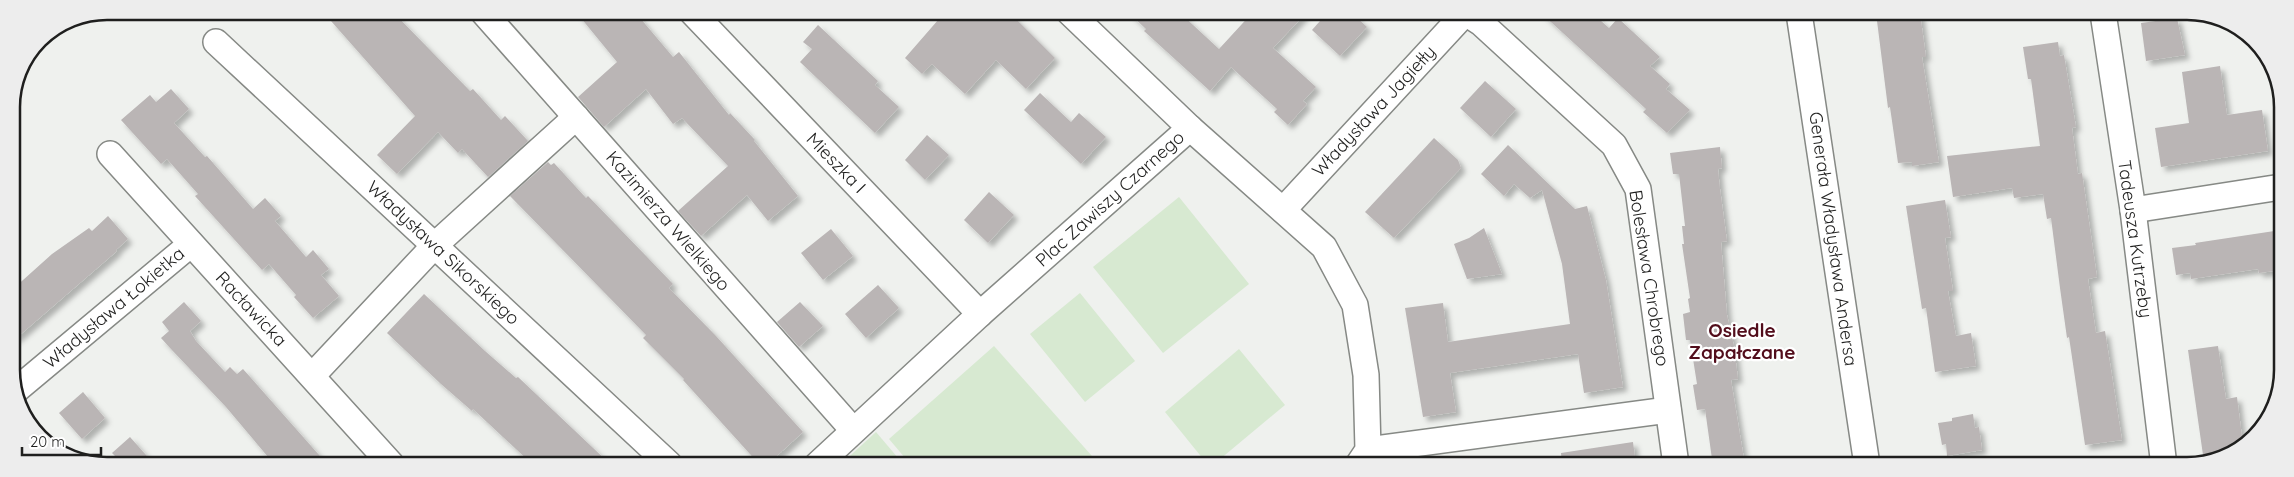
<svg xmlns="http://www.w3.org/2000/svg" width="2294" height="477" font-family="Quicksand,sans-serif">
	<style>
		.green { fill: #d7e9d1 }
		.building { fill: #bab5b5; filter: url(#shadow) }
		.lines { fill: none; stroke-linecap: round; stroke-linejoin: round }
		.street-casing { stroke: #868985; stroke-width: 28 }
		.street { stroke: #fff; stroke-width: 25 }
		.labels { text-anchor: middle; stroke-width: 4.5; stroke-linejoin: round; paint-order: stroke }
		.street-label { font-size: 18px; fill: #1f1f1e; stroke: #fff }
		.neighbourhood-label { font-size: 19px; font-weight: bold; fill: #520d1b; stroke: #fff }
		.rim { fill: none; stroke: #1f1f1e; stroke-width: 2.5 }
	</style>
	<defs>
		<filter id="shadow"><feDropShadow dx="4.5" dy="4.5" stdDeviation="2.5" flood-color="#0004"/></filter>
	</defs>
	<rect width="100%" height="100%" fill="#eff1ee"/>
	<g class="green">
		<path d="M 1179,197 L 1249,284 L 1163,353 L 1093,267 Z"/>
		<path d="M 1080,293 L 1135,361 L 1085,402 L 1030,334 Z"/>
		<path d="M 994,346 L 1100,465 L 911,465 L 889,439 Z"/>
		<path d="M 1239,349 L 1285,405 L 1213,465 L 1208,465 L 1165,412 Z"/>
		<path d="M 876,432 L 904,465 L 840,465 Z"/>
	</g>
	<g class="building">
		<path d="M 342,11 L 393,12 L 470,91 L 473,89 L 501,120 L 505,116 L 528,141 L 488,177 L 462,149 L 458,153 L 438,132 L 397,174 L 377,155 L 415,116 L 331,21 Z"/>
		<path d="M 576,12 L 635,12 L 673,57 L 679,52 L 729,115 L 730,113 L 755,140 L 754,141 L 798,196 L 768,221 L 747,195 L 701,236 L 678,211 L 728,166 L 682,118 L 673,124 L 646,89 L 604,127 L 578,97 L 617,62 Z"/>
		<path d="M 945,12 L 1009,12 L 1055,58 L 1026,89 L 996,60 L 965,94 L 932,64 L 922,74 L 905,58 Z"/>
		<path d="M 1128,12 L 1179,12 L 1219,49 L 1253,12 L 1307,12 L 1273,48 L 1316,87 L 1303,101 L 1307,104 L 1288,125 L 1274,112 L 1277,109 L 1231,67 L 1210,91 L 1144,31 L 1146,29 Z"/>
		<path d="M 1328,12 L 1351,12 L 1367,27 L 1340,56 L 1312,30 Z"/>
		<path d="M 1540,12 L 1592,13 L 1609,28 L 1618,18 L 1660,57 L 1650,66 L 1670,84 L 1666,89 L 1690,110 L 1667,133 L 1643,112 L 1646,109 Z"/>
		<path d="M 1876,13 L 1920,13 L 1926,57 L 1922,57 L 1939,162 L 1912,166 L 1912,162 L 1898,163 L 1890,107 L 1888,108 Z"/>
		<path d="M 2177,18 L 2185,55 L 2146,61 L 2141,23 Z"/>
		<path d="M 818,25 L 878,81 L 875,85 L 899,107 L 875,133 L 800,62 L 812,49 L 803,42 Z"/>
		<path d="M 2058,42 L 2060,56 L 2064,55 L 2076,127 L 2072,128 L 2078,174 L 2082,173 L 2097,277 L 2088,279 L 2096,333 L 2105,331 L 2122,440 L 2085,445 L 2069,337 L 2067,338 L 2060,288 L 2051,218 L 2047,219 L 2043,194 L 2014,198 L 2012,188 L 1953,197 L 1947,156 L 2040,146 L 2031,79 L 2028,79 L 2023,47 Z"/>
		<path d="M 2220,66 L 2227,115 L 2262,110 L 2268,151 L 2161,167 L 2155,128 L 2189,123 L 2182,72 Z"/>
		<path d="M 1485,81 L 1516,109 L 1491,137 L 1460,108 Z"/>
		<path d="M 171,89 L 189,109 L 174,123 L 205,157 L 207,156 L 253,209 L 265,198 L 281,216 L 275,221 L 306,257 L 313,250 L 329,269 L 321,275 L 339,296 L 313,318 L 294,297 L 296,295 L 269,264 L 262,270 L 195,196 L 198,194 L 167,159 L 161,164 L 121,120 L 150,95 L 156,102 Z"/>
		<path d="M 1040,93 L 1071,122 L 1079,113 L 1106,137 L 1081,164 L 1024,110 Z"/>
		<path d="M 927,135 L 949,155 L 925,180 L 905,160 Z"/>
		<path d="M 1434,138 L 1458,160 L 1461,168 L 1394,238 L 1365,212 Z"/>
		<path d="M 1508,145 L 1575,209 L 1587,206 L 1606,280 L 1623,387 L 1584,393 L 1578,354 L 1450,373 L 1456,412 L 1423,417 L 1405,308 L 1443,303 L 1448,342 L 1570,324 L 1562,264 L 1542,190 L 1530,198 L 1514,184 L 1504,196 L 1481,174 Z"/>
		<path d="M 1720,147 L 1722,168 L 1718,169 L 1720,189 L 1727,241 L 1721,242 L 1727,315 L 1734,346 L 1738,379 L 1731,380 L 1745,465 L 1715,465 L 1714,459 L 1712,459 L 1705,409 L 1697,410 L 1693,385 L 1697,384 L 1690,340 L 1686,340 L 1683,314 L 1690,312 L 1688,299 L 1690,298 L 1682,244 L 1684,244 L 1682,226 L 1685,226 L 1679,174 L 1673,174 L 1670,153 Z"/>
		<path d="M 548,162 L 551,165 L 554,163 L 586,198 L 588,196 L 648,258 L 673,284 L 669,288 L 716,336 L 803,432 L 768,464 L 759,464 L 683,380 L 684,379 L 643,338 L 646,335 L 510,196 Z"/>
		<path d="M 989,192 L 1014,215 L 988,243 L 964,220 Z"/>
		<path d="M 1945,200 L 1951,237 L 1945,238 L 1953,291 L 1948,291 L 1956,336 L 1971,333 L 1976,366 L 1935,372 L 1926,308 L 1922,309 L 1906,206 Z"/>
		<path d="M 108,216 L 128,239 L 116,250 L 117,251 L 13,341 L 13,289 L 52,254 L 89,228 L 92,231 Z"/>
		<path d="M 1484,228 L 1502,274 L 1467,279 L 1454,244 L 1469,238 Z"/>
		<path d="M 831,229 L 853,256 L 823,280 L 801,253 Z"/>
		<path d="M 2281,230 L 2281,270 L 2259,273 L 2258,269 L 2191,279 L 2190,273 L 2176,275 L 2172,248 L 2196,245 L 2195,243 Z"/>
		<path d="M 878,285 L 899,308 L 866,338 L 845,314 Z"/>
		<path d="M 424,294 L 485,351 L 516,378 L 518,377 L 610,464 L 532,464 L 473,409 L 472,411 L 441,384 L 387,333 Z"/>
		<path d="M 184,302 L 201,321 L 190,331 L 196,341 L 225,372 L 230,367 L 237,374 L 243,369 L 327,464 L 274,464 L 226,407 L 171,349 L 161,338 L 169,331 L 162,322 Z"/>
		<path d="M 800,302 L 823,326 L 799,347 L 777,322 Z"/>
		<path d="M 2218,346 L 2226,399 L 2237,397 L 2243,445 L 2226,452 L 2203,455 L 2188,350 Z"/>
		<path d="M 83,392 L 105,418 L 82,439 L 59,413 Z"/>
		<path d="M 1973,414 L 1975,428 L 1979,427 L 1982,450 L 1947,456 L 1946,444 L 1942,445 L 1938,423 L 1952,421 L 1952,418 Z"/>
		<path d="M 130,437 L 154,464 L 123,464 L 112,453 Z"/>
		<path d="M 1633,442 L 1636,465 L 1562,465 L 1561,453 Z"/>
	</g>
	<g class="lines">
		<g class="street-casing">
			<g id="street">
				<path d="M 483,12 L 853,430"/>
				<path d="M 692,12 L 980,314"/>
				<path d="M 1069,12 L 1190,128 L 1324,247 L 1355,305 L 1366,375 L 1368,450 L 1358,465"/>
				<path d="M 1464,12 L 1481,23 L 1614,145 L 1638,189 L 1676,465"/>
				<path d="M 1799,13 L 1867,465"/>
				<path d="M 2103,13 L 2133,210 L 2164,466"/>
				<path d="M 216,42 L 669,464"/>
				<path d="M 110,154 L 391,464"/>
				<path d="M 1283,210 L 1466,12"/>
				<path d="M 2133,210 L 2281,187"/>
				<path d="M 312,376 L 435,245 L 576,117"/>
				<path d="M 15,391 L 191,244"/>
				<path d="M 1368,450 L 1668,410"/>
				<path d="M 817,465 L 980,314 L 1190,128"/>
			</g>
		</g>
		<use href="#street" class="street"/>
	</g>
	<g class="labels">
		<g class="street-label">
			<text transform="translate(1374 111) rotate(-47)" y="6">Władysława Jagiełły</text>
			<text transform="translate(836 163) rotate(46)" y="6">Mieszka I</text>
			<text transform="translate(1110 199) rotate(-42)" y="6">Plac Zawiszy Czarnego</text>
			<text transform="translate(668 221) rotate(49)" y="6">Kazimierza Wielkiego</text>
			<text transform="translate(1833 239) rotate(82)" y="6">Generała Władysława Andersa</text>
			<text transform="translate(2135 239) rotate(82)" y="6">Tadeusza Kutrzeby</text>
			<text transform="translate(443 253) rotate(43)" y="6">Władysława Sikorskiego</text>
			<text transform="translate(1649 278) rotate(81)" y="6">Bolesława Chrobrego</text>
			<text transform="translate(114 308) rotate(-40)" y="6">Władysława Łokietka</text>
			<text transform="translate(251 309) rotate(47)" y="6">Racławicka</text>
		</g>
		<g class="neighbourhood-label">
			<text x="1742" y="337">Osiedle<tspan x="1742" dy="22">Zapałczane</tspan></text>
		</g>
	</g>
	<path d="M0 0H2294V477H0ZM107 20H2187A87 87 0 0 1 2274 107V370A87 87 0 0 1 2187 457H107A87 87 0 0 1 20 370V107A87 87 0 0 1 107 20Z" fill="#ededed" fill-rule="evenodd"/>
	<path class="rim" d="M107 20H2187A87 87 0 0 1 2274 107V370A87 87 0 0 1 2187 457H107A87 87 0 0 1 20 370V107A87 87 0 0 1 107 20Z"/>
	<path d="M22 447v8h79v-8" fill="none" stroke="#1f1f1e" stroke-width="2.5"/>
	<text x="30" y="447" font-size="15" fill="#1f1f1e" stroke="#ffffff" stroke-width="4" paint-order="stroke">20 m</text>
</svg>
